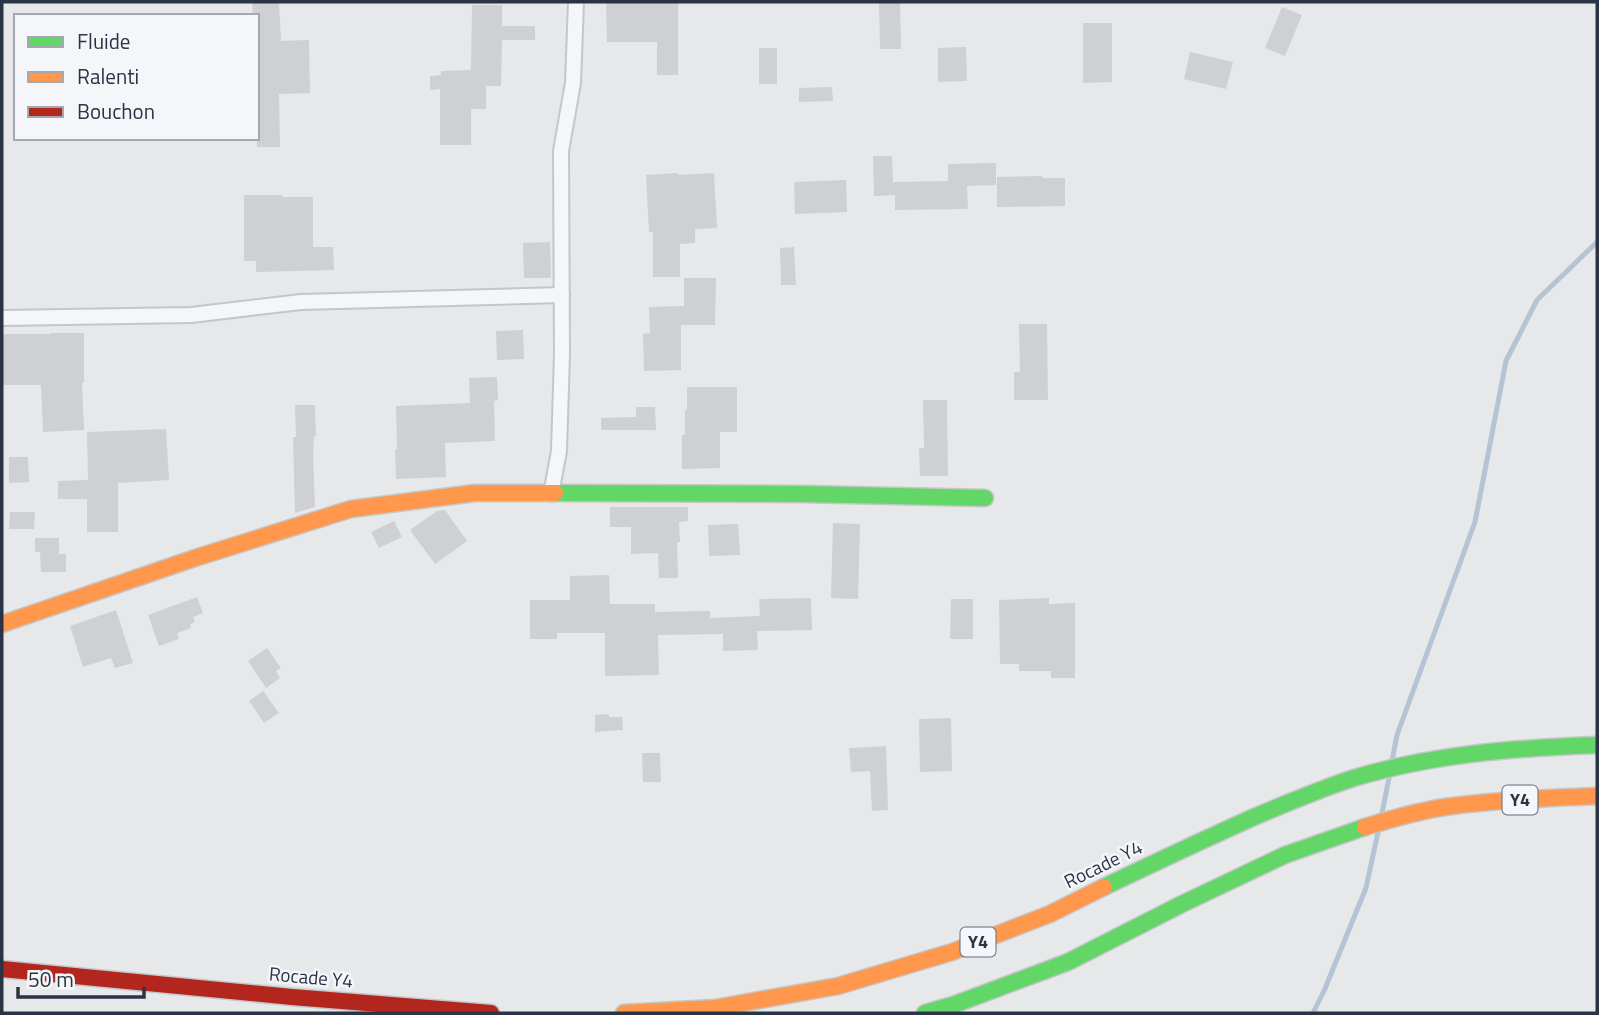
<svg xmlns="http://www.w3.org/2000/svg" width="1599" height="1015" font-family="'Titillium Web',sans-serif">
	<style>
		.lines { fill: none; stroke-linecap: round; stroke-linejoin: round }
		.stream { stroke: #b4c4d5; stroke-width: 5 }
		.building { fill: #ced0d3 }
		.street-casing { stroke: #c4c6c8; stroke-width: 18 }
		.fast-casing { stroke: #c4c6c8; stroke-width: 19 }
		.slow-casing { stroke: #c4c6c8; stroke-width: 19 }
		.jam-casing { stroke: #c4c6c8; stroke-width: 19 }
		.street { stroke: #f5f6f7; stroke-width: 14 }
		.fast { stroke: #63d668; stroke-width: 16 }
		.slow { stroke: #ff974d; stroke-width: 16 }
		.jam { stroke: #b3261e; stroke-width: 16 }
		.labels { text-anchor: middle; stroke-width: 5; stroke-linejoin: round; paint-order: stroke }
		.shield { fill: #f4f6f9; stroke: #676e7b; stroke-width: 2 }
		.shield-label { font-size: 18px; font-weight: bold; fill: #2b3445 }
		.street-label { font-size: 19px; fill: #2b3445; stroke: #f4f6f9 }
	</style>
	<rect width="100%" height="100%" fill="#e6e8ea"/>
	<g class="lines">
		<g class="stream">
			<path d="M 1392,761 L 1397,735 L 1475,522 L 1506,361 L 1537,300 L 1597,242"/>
			<path d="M 1382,813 L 1389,778"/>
			<path d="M 1313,1013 L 1324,991 L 1366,888 L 1378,832"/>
		</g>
	</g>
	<g class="building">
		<path d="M 252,2 L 279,2 L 281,41 L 309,40 L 310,93 L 279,94 L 280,147 L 257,147 L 257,16 L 253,16 Z"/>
		<path d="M 606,2 L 678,2 L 678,75 L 657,75 L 657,42 L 607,42 Z"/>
		<path d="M 879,2 L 900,2 L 901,49 L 880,49 Z"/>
		<path d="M 472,5 L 502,5 L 502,26 L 535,26 L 535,40 L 502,40 L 501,86 L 486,86 L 486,109 L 471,109 L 471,145 L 440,145 L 440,89 L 430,90 L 430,76 L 441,75 L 441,71 L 471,70 Z"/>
		<path d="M 1282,7 L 1302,15 L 1285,56 L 1265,48 Z"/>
		<path d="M 1083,23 L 1112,23 L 1112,82 L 1083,83 Z"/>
		<path d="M 966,47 L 967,81 L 938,82 L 938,48 Z"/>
		<rect x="759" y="48" width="18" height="36"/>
		<path d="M 1190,52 L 1233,62 L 1226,89 L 1184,79 Z"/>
		<path d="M 832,87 L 833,101 L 799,102 L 799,88 Z"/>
		<path d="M 873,156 L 892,156 L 893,182 L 948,181 L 948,164 L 996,163 L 996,185 L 967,186 L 968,209 L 895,210 L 895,195 L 874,196 Z"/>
		<path d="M 678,173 L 678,175 L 714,173 L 717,228 L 695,229 L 695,243 L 680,244 L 680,277 L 653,277 L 653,232 L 649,232 L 646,175 Z"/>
		<path d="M 1042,176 L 1042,178 L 1065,178 L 1065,206 L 997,207 L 997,177 Z"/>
		<path d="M 846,180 L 847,212 L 795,214 L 794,182 Z"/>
		<path d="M 244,195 L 282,195 L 282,197 L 313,197 L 313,247 L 333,247 L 334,270 L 256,272 L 256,261 L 244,261 Z"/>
		<path d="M 550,242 L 551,278 L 524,278 L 523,243 Z"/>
		<path d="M 794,247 L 796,285 L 781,285 L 780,248 Z"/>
		<path d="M 684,278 L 716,278 L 715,325 L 681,325 L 681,370 L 644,371 L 643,334 L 650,333 L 649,307 L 684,306 Z"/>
		<path d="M 1019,324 L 1047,324 L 1048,400 L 1014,400 L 1014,372 L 1020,372 Z"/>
		<path d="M 523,330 L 524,359 L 497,360 L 496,331 Z"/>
		<path d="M 50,333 L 84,333 L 84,383 L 82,383 L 84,430 L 43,432 L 41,385 L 2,385 L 2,334 L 50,334 Z"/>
		<path d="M 497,377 L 498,400 L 494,401 L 495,441 L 445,443 L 446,477 L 396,479 L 395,449 L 397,449 L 396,406 L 470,403 L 469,378 Z"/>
		<path d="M 687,387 L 737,387 L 737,432 L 720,432 L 720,468 L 682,469 L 682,435 L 685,435 L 685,410 L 687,410 Z"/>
		<path d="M 923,400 L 947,400 L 948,476 L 920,476 L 919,448 L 924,448 Z"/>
		<path d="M 295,405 L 315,405 L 316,436 L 314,436 L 313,455 L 315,507 L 295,513 L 293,437 L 296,437 Z"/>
		<path d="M 636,407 L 655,407 L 656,430 L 601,430 L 601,418 L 636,417 Z"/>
		<path d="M 166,429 L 169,480 L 118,483 L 118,532 L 87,532 L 87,499 L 58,499 L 58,481 L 88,480 L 87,432 Z"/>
		<path d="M 9,457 L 28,457 L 29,482 L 9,483 Z"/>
		<path d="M 610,507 L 688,507 L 688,521 L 679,522 L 680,542 L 677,542 L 678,578 L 659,578 L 658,553 L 631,554 L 631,527 L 610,527 Z"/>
		<path d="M 445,510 L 467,541 L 435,564 L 410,530 L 437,511 Z"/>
		<path d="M 10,512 L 35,512 L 34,529 L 9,529 Z"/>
		<path d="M 394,521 L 402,537 L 379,548 L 371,532 Z"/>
		<path d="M 833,523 L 860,524 L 858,599 L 831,598 Z"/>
		<path d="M 738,524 L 740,555 L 709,556 L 708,525 Z"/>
		<path d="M 35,538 L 59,538 L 59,554 L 66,554 L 66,572 L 41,572 L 40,552 L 35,552 Z"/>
		<path d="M 609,575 L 610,604 L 655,604 L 655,612 L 710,611 L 710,618 L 760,616 L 759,599 L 811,598 L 812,630 L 757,631 L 758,650 L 723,651 L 723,634 L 658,635 L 659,675 L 605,676 L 605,633 L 557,633 L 557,639 L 530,639 L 530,600 L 570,600 L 570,576 Z"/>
		<path d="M 197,597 L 203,613 L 193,617 L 195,622 L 190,624 L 191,628 L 177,633 L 179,639 L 159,646 L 148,615 Z"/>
		<path d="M 1049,598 L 1049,604 L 1075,603 L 1075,678 L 1051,678 L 1051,671 L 1019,671 L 1019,664 L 1000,664 L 999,600 Z"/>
		<path d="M 951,599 L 973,599 L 973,639 L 950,639 Z"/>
		<path d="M 116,610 L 133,663 L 115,668 L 111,658 L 83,667 L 70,626 Z"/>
		<path d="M 267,648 L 281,668 L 276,671 L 280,678 L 266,688 L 248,661 Z"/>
		<path d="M 263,691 L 279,713 L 264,723 L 249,701 Z"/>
		<path d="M 609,714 L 609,717 L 622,717 L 623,730 L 595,732 L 595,715 Z"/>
		<path d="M 951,718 L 952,771 L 920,772 L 919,719 Z"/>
		<path d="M 886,746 L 888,810 L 872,811 L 870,771 L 851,772 L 849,748 Z"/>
		<path d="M 642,753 L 660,753 L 661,782 L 643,782 Z"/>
	</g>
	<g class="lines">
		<g class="street-casing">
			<g id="street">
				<path d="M 2,318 L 191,315 L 301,302 L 562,295"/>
				<path d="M 551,494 L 559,451 L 562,354 L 561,151 L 573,83 L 576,2"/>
			</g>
		</g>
		<g class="fast-casing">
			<g id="fast">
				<path d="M 555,493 L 803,494 L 985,498"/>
				<path d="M 1104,887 C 1154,863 1203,840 1254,817 C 1287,803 1320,789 1354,778 C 1433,754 1515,748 1597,745"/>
				<path d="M 925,1013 L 953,1005 L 1068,962 L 1182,904 L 1285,855 L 1365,827"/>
			</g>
		</g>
		<g class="slow-casing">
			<g id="slow">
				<path d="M 2,624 L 195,558 L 351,509 L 475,493 L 555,493"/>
				<path d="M 1365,827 C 1391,819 1418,811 1445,807 C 1495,800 1546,798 1597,796"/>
				<path d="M 624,1013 L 715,1008 L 838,986 L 952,952 L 1050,914 L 1104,887"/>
			</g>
		</g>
		<g class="jam-casing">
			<path id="jam" d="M 2,969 L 292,997 L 491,1013"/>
		</g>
		<use href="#street" class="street"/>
		<use href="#fast" class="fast"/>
		<use href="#slow" class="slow"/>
		<use href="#jam" class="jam"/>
	</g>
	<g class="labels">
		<g class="shield">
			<rect x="1502.5" y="785.5" width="35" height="29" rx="5"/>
			<rect x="960.5" y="927.5" width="35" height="29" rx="5"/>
		</g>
		<g class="shield-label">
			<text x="1520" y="806">Y4</text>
			<text x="978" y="948">Y4</text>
		</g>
		<g class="street-label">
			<text transform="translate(1103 864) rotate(-26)" y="7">Rocade Y4</text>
			<text transform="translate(311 977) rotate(5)" y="7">Rocade Y4</text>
		</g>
	</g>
	<rect width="1599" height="1015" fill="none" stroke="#2b3445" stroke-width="7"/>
	<rect x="14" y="14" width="245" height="126" fill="#f4f6f9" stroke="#a4a8b1" stroke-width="2"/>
	<rect x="28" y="37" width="35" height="10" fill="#63d668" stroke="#a4a8b1" stroke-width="2"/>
	<text x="77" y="49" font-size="21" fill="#2b3445">Fluide</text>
	<rect x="28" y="72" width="35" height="10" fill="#ff974d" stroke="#a4a8b1" stroke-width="2"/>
	<text x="77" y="84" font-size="21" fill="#2b3445">Ralenti</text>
	<rect x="28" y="107" width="35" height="10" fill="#b3261e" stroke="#a4a8b1" stroke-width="2"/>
	<text x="77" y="119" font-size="21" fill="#2b3445">Bouchon</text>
	<path d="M18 987v10h126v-10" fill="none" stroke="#2b3445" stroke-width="3.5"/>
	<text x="28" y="987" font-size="21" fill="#2b3445" stroke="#f4f6f9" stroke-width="5" paint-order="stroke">50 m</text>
</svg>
